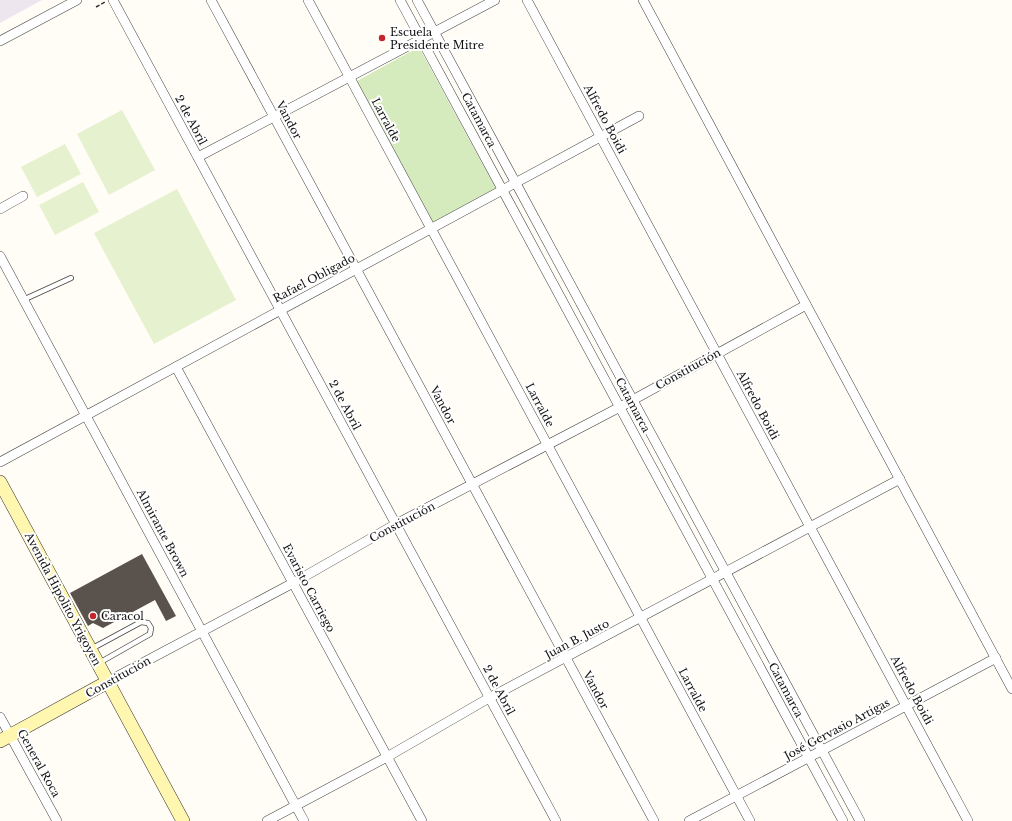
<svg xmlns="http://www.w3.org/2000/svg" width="1012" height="821" font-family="'Libre Baskerville',serif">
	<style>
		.industrial { fill: #eee6ef }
		.green { fill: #d5ebbd }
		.pitch { fill: #e6f2cf }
		.building { fill: #5a524d }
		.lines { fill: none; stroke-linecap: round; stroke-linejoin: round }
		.service-casing { stroke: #444; stroke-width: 6 }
		.minor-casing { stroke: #444; stroke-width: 10 }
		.secondary-casing { stroke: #333; stroke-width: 14 }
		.path { stroke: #333; stroke-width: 1.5; stroke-dasharray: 4 2; stroke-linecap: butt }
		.service { stroke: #fff; stroke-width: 4.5 }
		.minor { stroke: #fff; stroke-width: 9 }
		.secondary { stroke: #fff6b0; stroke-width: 13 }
		.poi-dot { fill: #c4262e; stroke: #fff; stroke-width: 1.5 }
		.labels { text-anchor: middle; stroke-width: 4; stroke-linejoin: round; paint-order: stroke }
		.poi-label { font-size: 11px; fill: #111; stroke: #fff; text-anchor: start }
		.street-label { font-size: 11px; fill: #111; stroke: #fff }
	</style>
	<rect width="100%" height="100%" fill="#fffdf5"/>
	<path class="industrial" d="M 0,0 L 42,0 L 0,23 Z"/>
	<path class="green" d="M 419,47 L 497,191 L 434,225 L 357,81 Z"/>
	<g class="pitch">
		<path d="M 122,110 L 155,170 L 109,195 L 77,134 Z"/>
		<path d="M 65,144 L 81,174 L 37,197 L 21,167 Z"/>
		<path d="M 83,182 L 99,212 L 55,235 L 39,205 Z"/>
		<path d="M 177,189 L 236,300 L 154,344 L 94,233 Z"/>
	</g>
	<path class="building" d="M 142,554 L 176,616 L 166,621 L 155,600 L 103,628 L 93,623 L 88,626 L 70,593 Z"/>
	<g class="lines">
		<g class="service-casing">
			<g id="service">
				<path d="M 23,300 L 71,278"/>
				<path d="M 91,649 L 141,622 L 148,623 L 151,628 L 150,634 L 99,663"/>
			</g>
		</g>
		<g class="minor-casing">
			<g id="minor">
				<path d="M 113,0 L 556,821"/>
				<path d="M 211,0 L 654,821"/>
				<path d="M 308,0 L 750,821"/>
				<path d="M 400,0 L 843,821"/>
				<path d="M 417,0 L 860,821"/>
				<path d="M 527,0 L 968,821"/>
				<path d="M 643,0 L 1012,689"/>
				<path d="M 0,41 L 77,0"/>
				<path d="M 198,157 L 495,0"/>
				<path d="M 0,209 L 23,196"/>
				<path d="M 0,256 L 304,821"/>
				<path d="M 176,367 L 422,821"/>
				<path d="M 0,462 L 639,116"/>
				<path d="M 103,684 L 293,583 L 396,524 L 620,407 L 806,305"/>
				<path d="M 0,717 L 57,821"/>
				<path d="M 267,821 L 387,757 L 489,698 L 900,479"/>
				<path d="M 689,821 L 996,658"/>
			</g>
		</g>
		<g class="secondary-casing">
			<g id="secondary">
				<path d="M 0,482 L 183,821"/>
				<path d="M 0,741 L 102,685"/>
			</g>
		</g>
		<path class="path" d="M 96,7 L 105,2"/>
		<use href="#service" class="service"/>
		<use href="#minor" class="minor"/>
		<use href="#secondary" class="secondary"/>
	</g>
	<g class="poi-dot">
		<circle cx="382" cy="38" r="4"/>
		<circle cx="93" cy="616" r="4"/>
	</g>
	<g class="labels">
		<g class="poi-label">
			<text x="390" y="36">Escuela<tspan x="390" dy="13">Presidente Mitre</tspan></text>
			<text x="101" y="620">Caracol</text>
		</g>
		<g class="street-label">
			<text transform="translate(605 119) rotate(62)" y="4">Alfredo Boidi</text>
			<text transform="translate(191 120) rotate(62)" y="4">2 de Abril</text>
			<text transform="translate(289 120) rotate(62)" y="4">Vandor</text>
			<text transform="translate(386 120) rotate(62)" y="4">Larralde</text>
			<text transform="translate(479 120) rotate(62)" y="4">Catamarca</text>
			<text transform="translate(314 278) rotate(-28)" y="4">Rafael Obligado</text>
			<text transform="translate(688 369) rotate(-29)" y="4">Constitución</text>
			<text transform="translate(345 405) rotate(62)" y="4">2 de Abril</text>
			<text transform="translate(443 405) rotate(62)" y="4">Vandor</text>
			<text transform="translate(540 405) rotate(62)" y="4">Larralde</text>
			<text transform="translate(633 405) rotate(62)" y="4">Catamarca</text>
			<text transform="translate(758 405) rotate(62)" y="4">Alfredo Boidi</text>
			<text transform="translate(402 522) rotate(-28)" y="4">Constitución</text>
			<text transform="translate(163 533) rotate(62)" y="4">Almirante Brown</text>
			<text transform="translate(309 588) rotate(62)" y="4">Evaristo Carriego</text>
			<text transform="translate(63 599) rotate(62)" y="4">Avenida Hipolito Yrigoyen</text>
			<text transform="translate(577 639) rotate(-28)" y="4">Juan B. Justo</text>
			<text transform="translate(118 677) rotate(-29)" y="4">Constitución</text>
			<text transform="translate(499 690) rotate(62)" y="4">2 de Abril</text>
			<text transform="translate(596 690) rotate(62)" y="4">Vandor</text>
			<text transform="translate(693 690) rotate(62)" y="4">Larralde</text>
			<text transform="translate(786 690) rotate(62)" y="4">Catamarca</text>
			<text transform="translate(912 690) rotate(62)" y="4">Alfredo Boidi</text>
			<text transform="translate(837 729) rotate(-28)" y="4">José Gervasio Artigas</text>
			<text transform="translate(39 763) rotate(61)" y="4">General Roca</text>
		</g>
	</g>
</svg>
